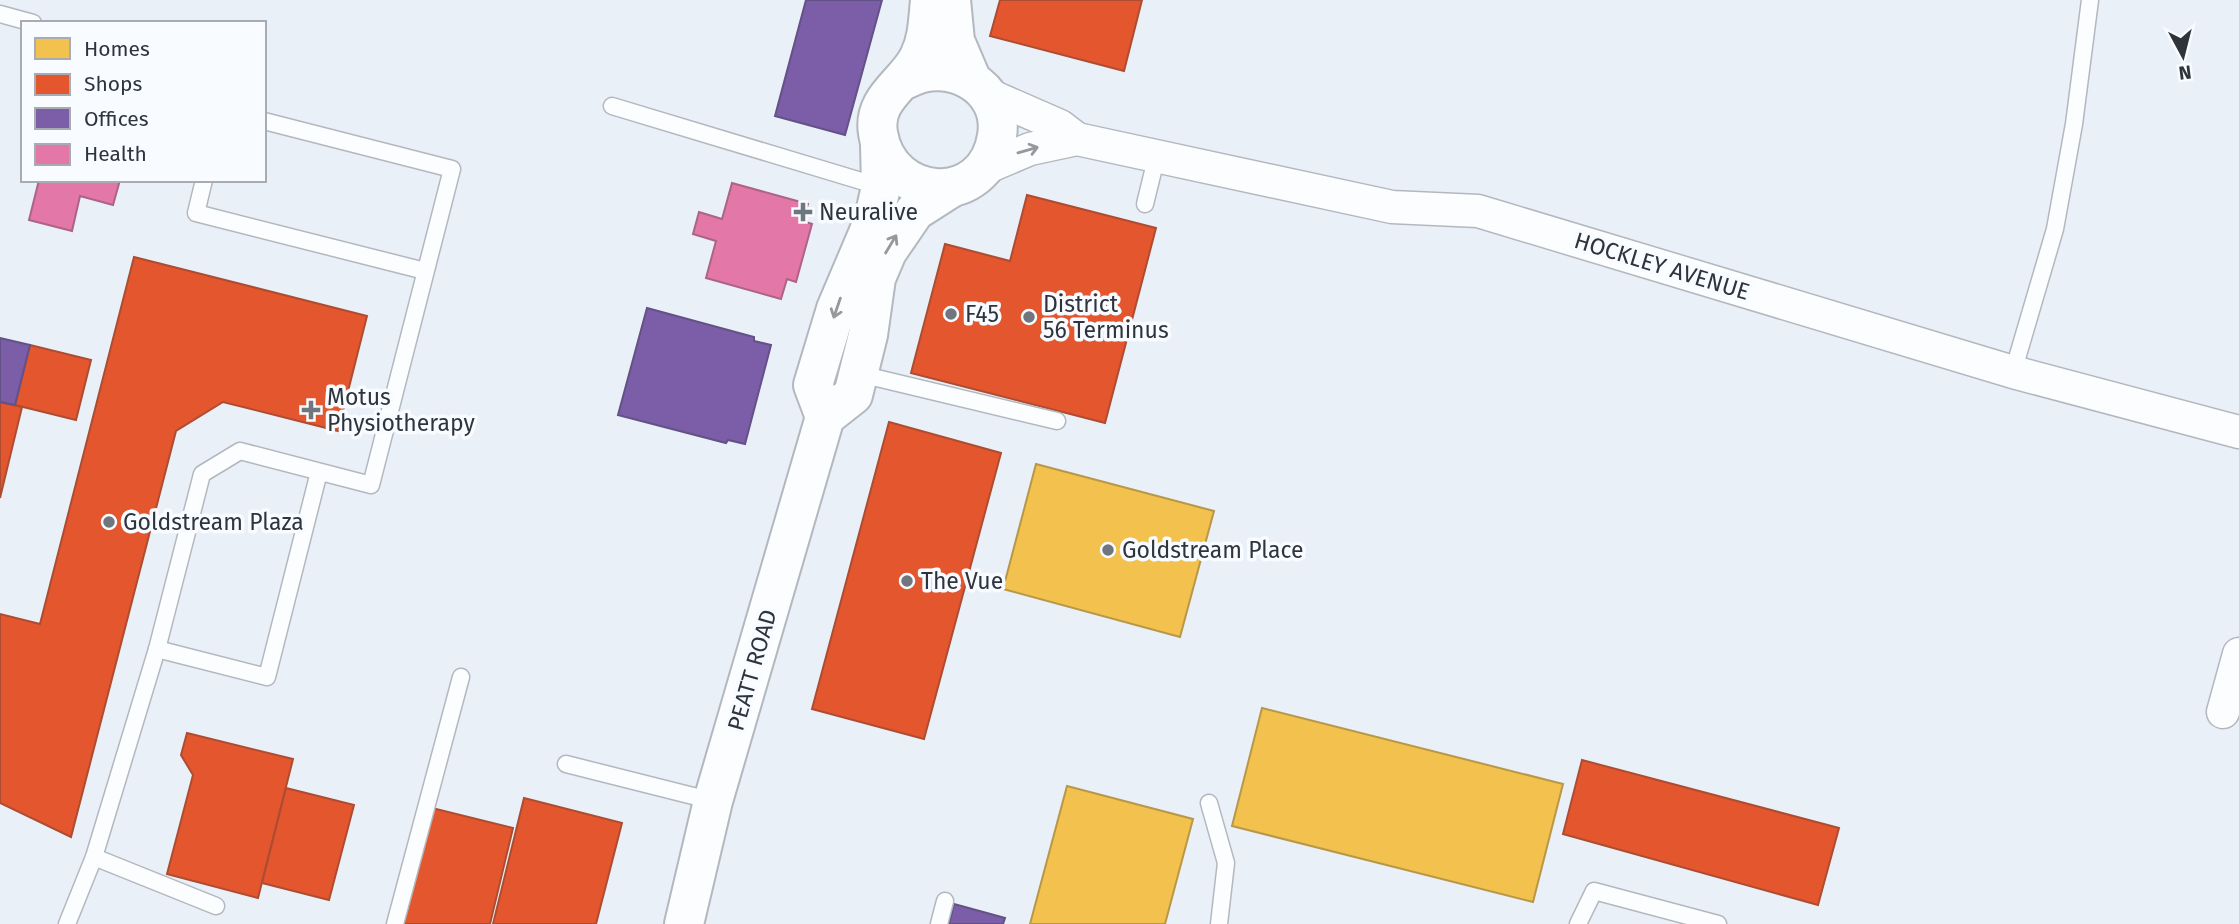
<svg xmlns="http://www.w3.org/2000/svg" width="2239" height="924" font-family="'Fira Sans',sans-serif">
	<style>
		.homes { fill: #f2c14e; stroke: #b89748; stroke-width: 2 }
		.shops { fill: #e4572e; stroke: #ae4c32; stroke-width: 2 }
		.offices { fill: #7b5ea7; stroke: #645187; stroke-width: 2 }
		.health { fill: #e377a8; stroke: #ad6387; stroke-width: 2 }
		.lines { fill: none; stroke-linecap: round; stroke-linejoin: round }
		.lane-casing { stroke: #b3b8bf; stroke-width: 19 }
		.street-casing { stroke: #b3b8bf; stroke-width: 35 }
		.secondary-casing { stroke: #b3b8bf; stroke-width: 42 }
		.lane { stroke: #fcfdfe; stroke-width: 16 }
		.street { stroke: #fcfdfe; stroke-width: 32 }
		.secondary { stroke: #fcfdfe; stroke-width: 38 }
		.oneway { stroke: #96989c }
		.poi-dot { fill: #70767d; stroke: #f8fbff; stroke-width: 2.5 }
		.labels { text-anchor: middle; stroke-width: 7; stroke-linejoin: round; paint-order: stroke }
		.poi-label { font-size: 23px; fill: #2f343b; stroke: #f8fbff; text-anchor: start }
		.street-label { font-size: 23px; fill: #2f343b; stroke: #f8fbff }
	</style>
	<rect width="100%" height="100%" fill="#e9f0f7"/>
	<g class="homes">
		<path d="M 1036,464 L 1214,511 L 1180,637 L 1003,589 Z"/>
		<path d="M 1262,708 L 1563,784 L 1533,902 L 1232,826 Z"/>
		<path d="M 1067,786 L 1193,819 L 1165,924 L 1030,924 Z"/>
	</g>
	<g class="shops">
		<path d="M 1000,0 L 1142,0 L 1124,71 L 990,36 Z"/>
		<path d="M 1027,195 L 1156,228 L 1105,423 L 911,373 L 945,244 L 1010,261 Z"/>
		<path d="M 134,257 L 367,316 L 338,431 L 223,402 L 176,431 L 71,837 L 0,803 L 0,614 L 40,624 Z"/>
		<path d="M 30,345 L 91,360 L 76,420 L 15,405 Z"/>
		<path d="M 0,402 L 22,407 L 0,498 Z"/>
		<path d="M 889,422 L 1001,453 L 924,739 L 812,709 Z"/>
		<path d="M 187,733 L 293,759 L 258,898 L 167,874 L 193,775 L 181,755 Z"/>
		<path d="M 1582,760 L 1839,828 L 1818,905 L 1563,834 Z"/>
		<path d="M 286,788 L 354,805 L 329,900 L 262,883 Z"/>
		<path d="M 524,798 L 622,823 L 596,924 L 493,924 Z"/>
		<path d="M 432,808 L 513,828 L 490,924 L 404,924 Z"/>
	</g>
	<g class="offices">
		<path d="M 806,0 L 882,0 L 845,135 L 775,116 Z"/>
		<path d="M 647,308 L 754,337 L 754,341 L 771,345 L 745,444 L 728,440 L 726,443 L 618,415 Z"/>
		<path d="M 0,338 L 30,345 L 15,405 L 0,402 Z"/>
		<path d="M 954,904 L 1005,918 L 1003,924 L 949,924 Z"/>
	</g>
	<g class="health">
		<path d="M 39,180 L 120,180 L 113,205 L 80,196 L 72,231 L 29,220 Z"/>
		<path d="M 732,183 L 808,204 L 803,221 L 812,224 L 796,282 L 787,279 L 781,299 L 706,278 L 716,241 L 693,234 L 699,212 L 722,219 Z"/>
	</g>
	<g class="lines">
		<g class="lane-casing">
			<g id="lane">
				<path d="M 0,14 L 33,23"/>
				<path d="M 612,106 L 881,187"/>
				<path d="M 204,180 L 196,213 L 425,271"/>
				<path d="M 1145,204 L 1157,155"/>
				<path d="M 2013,372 L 2055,229 L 2074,124 L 2090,0"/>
				<path d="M 860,374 L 1057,421"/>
				<path d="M 157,649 L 267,677 L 319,472"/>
				<path d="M 566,764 L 713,801"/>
				<path d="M 1209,803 L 1226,863 L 1219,924"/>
				<path d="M 94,857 L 216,906"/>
				<path d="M 67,924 L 94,857 L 157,649 L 202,474 L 240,451 L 371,485 L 452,169 L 264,121"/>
				<path d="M 395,924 L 461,677"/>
				<path d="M 939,924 L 945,901"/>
				<path d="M 1578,924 L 1594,891 L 1718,924"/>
			</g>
		</g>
		<g class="street-casing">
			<g id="street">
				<path d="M 989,95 L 1060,126 L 1077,139"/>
				<path d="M 983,169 L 1030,149 L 1077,139 L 1392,207 L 1478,211 L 2013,372 L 2239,432"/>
				<path d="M 2223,712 L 2239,654"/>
			</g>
		</g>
		<g class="secondary-casing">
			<g id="secondary">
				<path d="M 951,0 L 955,41 L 972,81"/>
				<path d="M 907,79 C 948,56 1005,86 997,136 C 986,209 889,203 878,133 C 872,98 906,84 919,57 C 928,39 928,20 930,0"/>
				<path d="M 825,417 L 813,385 L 836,309 L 873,222 L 881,187 L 880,144"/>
				<path d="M 684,924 L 713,801 L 825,417 L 853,395 L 868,335 L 876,278 L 887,252 L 915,211 L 951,188"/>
			</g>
		</g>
		<use href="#lane" class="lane"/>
		<use href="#street" class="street"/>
		<use href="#secondary" class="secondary"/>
	</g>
	<defs><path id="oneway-shaft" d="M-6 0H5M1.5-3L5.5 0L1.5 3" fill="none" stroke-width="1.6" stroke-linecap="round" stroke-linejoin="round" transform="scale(1.75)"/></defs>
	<g class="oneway">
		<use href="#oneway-shaft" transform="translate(1028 150) rotate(-16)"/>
		<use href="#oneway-shaft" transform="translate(891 244) rotate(-59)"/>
		<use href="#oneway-shaft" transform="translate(837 308) rotate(109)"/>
	</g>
	<g class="poi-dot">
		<path d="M799.5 201.5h7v7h7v7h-7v7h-7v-7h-7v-7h7z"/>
		<circle cx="951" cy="314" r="7"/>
		<circle cx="1029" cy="317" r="7"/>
		<path d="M307.5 399.5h7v7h7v7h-7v7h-7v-7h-7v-7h7z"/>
		<circle cx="109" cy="522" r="7"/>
		<circle cx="1108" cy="550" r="7"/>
		<circle cx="907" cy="581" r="7"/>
	</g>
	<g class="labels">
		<g class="poi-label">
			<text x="819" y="220">Neuralive</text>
			<text x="1043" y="312">District<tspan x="1043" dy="26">56 Terminus</tspan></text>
			<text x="965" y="322">F45</text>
			<text x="327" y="405">Motus<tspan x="327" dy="26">Physiotherapy</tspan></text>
			<text x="123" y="530">Goldstream Plaza</text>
			<text x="1122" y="558">Goldstream Place</text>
			<text x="921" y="589">The Vue</text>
		</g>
		<g class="street-label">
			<text transform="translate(1662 266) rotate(17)" y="8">HOCKLEY AVENUE</text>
			<text transform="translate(752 670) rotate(-74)" y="8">PEATT ROAD</text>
		</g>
	</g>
	<rect x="21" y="21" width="245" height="161" fill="#f8fbff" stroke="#a8abb1" stroke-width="2"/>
	<rect x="35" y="38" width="35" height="21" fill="#f2c14e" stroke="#a8abb1" stroke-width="2"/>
	<text x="84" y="56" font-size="21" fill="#2f343b">Homes</text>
	<rect x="35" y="74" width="35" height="21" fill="#e4572e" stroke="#a8abb1" stroke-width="2"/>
	<text x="84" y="91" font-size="21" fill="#2f343b">Shops</text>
	<rect x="35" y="108" width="35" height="21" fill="#7b5ea7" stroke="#a8abb1" stroke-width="2"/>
	<text x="84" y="126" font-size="21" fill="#2f343b">Offices</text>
	<rect x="35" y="144" width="35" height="21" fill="#e377a8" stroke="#a8abb1" stroke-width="2"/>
	<text x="84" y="161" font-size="21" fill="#2f343b">Health</text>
	<g transform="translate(2183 56) rotate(173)" stroke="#f8fbff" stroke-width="5" paint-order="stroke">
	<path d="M0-5L12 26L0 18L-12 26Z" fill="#2f343b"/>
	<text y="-10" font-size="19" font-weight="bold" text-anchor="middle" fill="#2f343b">N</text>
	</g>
</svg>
